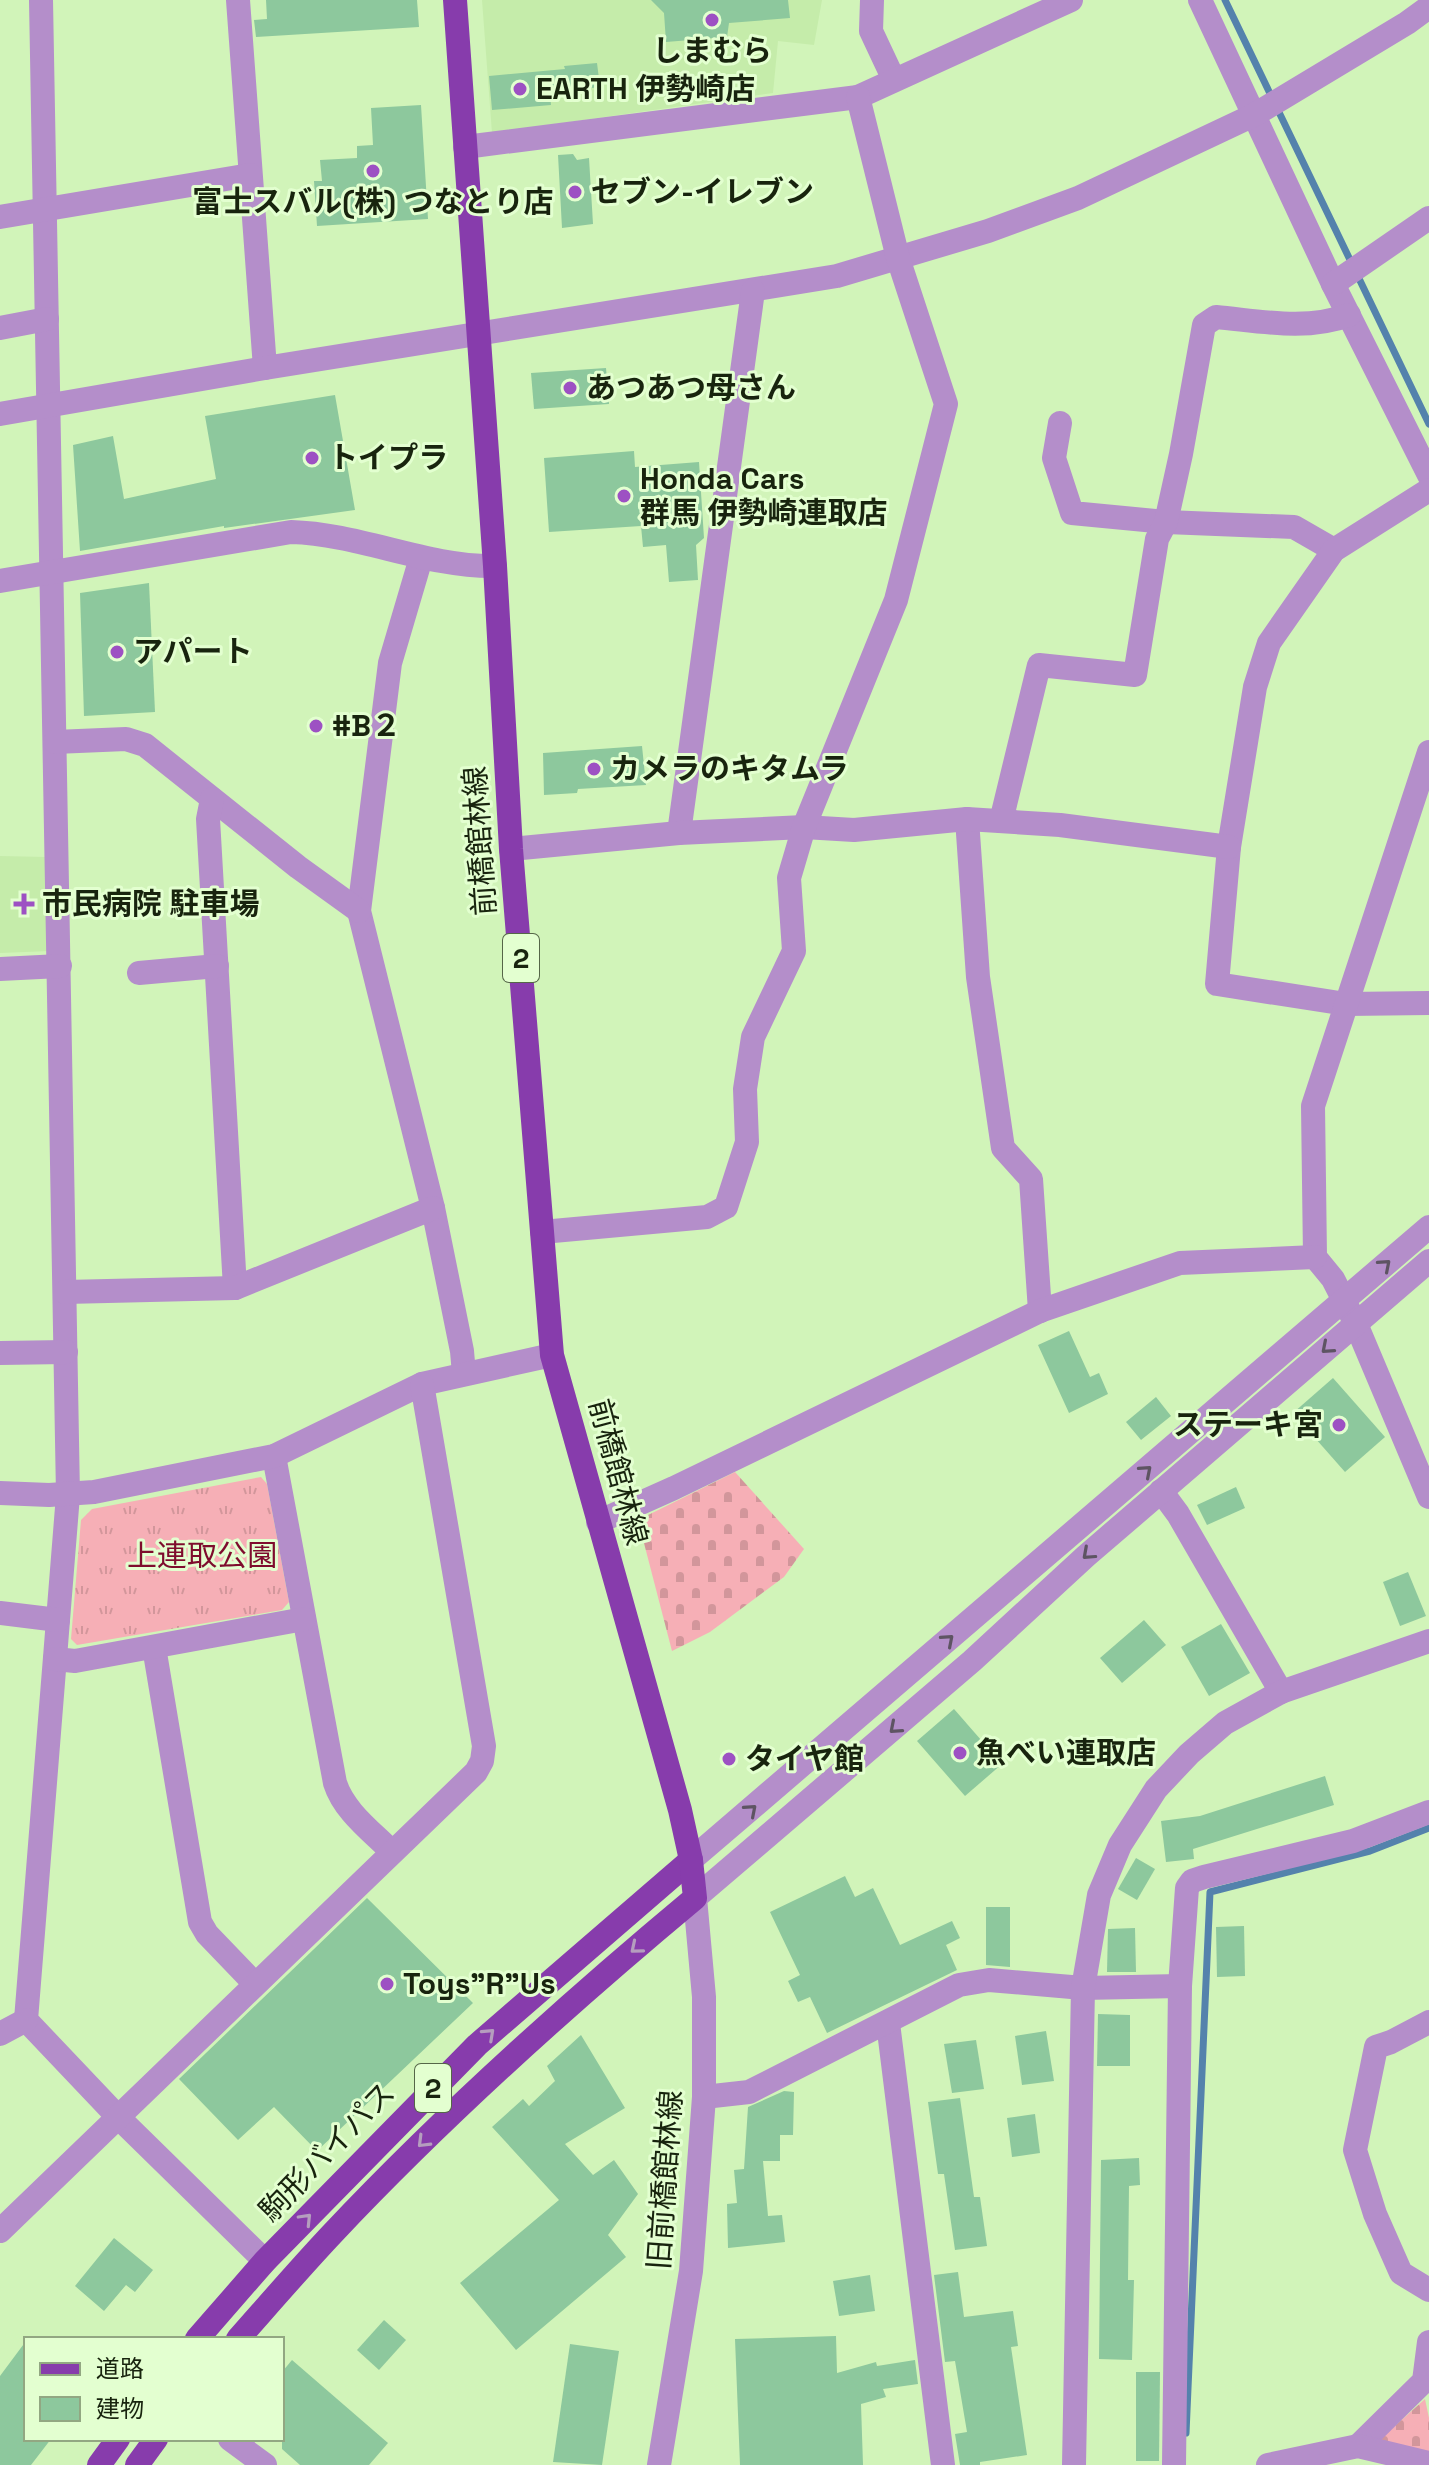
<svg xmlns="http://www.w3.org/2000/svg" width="1429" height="2465" font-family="'Space Grotesk','Noto Sans JP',sans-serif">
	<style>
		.built { fill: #c5ecaa }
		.grass { fill: url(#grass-tufts) }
		.cemetery { fill: url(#cemetery-stones) }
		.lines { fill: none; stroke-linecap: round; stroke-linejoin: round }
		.stream { stroke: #5482ac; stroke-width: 7 }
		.building { fill: #8dc89d }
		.minor { stroke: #b48eca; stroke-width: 24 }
		.major { stroke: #873cac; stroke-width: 24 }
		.oneway { stroke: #5e5463 }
		.oneway2 { stroke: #b59ebe }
		.poi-dot { fill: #9d51c3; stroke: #e3ffd0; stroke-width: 3 }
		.labels { text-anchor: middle; stroke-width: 6; stroke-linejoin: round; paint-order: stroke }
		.shield { fill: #e3ffd0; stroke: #556648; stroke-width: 2 }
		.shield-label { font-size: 28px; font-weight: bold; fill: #18240e }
		.poi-label { font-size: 30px; font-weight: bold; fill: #18240e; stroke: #e3ffd0; text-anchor: start }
		.street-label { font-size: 30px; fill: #18240e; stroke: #e3ffd0 }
		.park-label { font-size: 30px; fill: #7e0c2d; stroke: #e3ffd0 }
	</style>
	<defs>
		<pattern id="grass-tufts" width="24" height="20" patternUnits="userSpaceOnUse" patternTransform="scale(2)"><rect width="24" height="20" fill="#f6afb6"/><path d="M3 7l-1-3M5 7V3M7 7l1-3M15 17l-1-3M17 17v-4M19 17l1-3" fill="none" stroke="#d2969b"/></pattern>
		<pattern id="cemetery-stones" width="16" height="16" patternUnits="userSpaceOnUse" patternTransform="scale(2)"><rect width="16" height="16" fill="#f6afb6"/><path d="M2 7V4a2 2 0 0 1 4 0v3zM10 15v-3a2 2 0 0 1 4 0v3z" fill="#d2969b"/></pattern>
	</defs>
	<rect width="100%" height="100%" fill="#d1f4b9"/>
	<g class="built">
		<path d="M 482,0 L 822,0 L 814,45 L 778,41 L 773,93 L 492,133 Z"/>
		<path d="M 0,856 L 47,857 L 50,951 L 0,953 Z"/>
	</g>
	<path class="grass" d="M 261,1477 L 267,1484 L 289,1602 L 282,1610 L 77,1645 L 71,1639 L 81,1520 L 92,1509 Z"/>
	<g class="cemetery">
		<path d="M 735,1472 L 804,1549 L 784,1577 L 710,1632 L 672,1651 L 638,1520 Z"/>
		<path d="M 1425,2399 L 1429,2418 L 1429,2454 L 1378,2441 Z"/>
	</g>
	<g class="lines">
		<g class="stream">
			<path d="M 1225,0 L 1429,424"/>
			<path d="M 1186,2433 L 1210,1892 L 1370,1851 L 1429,1828"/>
		</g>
	</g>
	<g class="building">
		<path d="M 266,0 L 417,0 L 419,27 L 256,37 L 254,20 L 267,19 Z"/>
		<path d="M 651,0 L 788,0 L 790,18 L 729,23 L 727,37 L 666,42 L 664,13 Z"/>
		<path d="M 597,63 L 600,87 L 550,93 L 551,105 L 492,110 L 489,76 L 565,69 L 564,66 Z"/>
		<path d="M 421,105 L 428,219 L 317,226 L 314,181 L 322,181 L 320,160 L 357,158 L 357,146 L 373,145 L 371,108 Z"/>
		<path d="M 573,154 L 577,160 L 589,158 L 593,224 L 562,228 L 558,155 Z"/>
		<path d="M 606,368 L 609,404 L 534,409 L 531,373 Z"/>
		<path d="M 335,395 L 355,510 L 224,528 L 224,526 L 80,551 L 73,445 L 113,436 L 124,499 L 216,479 L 205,416 Z"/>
		<path d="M 634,451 L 635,467 L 699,462 L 704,538 L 696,545 L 698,580 L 669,582 L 666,545 L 643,547 L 641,526 L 549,532 L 544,458 Z"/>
		<path d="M 149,583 L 155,712 L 84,716 L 80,593 Z"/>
		<path d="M 642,746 L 646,785 L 578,789 L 577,793 L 544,795 L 543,753 Z"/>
		<path d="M 1069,1331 L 1090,1377 L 1099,1373 L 1108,1394 L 1069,1413 L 1038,1345 Z"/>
		<path d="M 1333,1378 L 1385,1437 L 1345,1472 L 1293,1413 Z"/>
		<path d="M 1156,1397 L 1171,1416 L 1141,1440 L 1126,1422 Z"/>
		<path d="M 1236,1487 L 1245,1508 L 1207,1525 L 1197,1505 Z"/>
		<path d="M 1408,1572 L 1426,1616 L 1400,1626 L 1383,1582 Z"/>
		<path d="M 1144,1620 L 1166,1645 L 1122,1683 L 1100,1658 Z"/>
		<path d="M 1221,1624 L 1250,1673 L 1209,1696 L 1181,1647 Z"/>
		<path d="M 954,1709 L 1002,1764 L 965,1796 L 917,1741 Z"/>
		<path d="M 1325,1776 L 1334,1805 L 1193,1849 L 1194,1859 L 1166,1862 L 1161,1821 L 1200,1816 Z"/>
		<path d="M 1136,1858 L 1155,1869 L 1137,1900 L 1118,1889 Z"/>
		<path d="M 845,1876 L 855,1897 L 873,1888 L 900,1945 L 952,1921 L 960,1938 L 946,1945 L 957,1970 L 827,2033 L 810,1997 L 798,2002 L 788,1981 L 800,1975 L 770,1912 Z"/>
		<path d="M 367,1898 L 473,2003 L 317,2151 L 274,2107 L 238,2140 L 179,2079 Z"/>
		<path d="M 986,1907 L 1010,1907 L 1010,1967 L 986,1965 Z"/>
		<path d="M 1244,1926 L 1245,1976 L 1217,1977 L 1216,1927 Z"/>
		<path d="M 1135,1928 L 1136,1972 L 1107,1972 L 1108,1929 Z"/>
		<path d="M 1098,2014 L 1130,2015 L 1130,2066 L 1097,2066 Z"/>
		<path d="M 1046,2031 L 1054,2081 L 1022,2085 L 1015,2036 Z"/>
		<path d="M 581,2035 L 625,2108 L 565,2144 L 593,2175 L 614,2160 L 638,2194 L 608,2235 L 626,2257 L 516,2350 L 460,2283 L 559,2200 L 492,2127 L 523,2099 L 529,2106 L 555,2081 L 547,2066 Z"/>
		<path d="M 976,2040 L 984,2089 L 952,2093 L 944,2044 Z"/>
		<path d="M 784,2091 L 794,2092 L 793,2135 L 780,2135 L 780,2161 L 763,2161 L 768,2216 L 782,2215 L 785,2242 L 728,2248 L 727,2204 L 737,2203 L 734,2170 L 744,2169 L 748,2107 Z"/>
		<path d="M 960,2098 L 974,2197 L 980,2197 L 987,2246 L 955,2250 L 944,2174 L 938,2174 L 928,2102 Z"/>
		<path d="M 1035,2114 L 1040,2153 L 1012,2157 L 1007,2118 Z"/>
		<path d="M 1139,2158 L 1140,2185 L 1129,2186 L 1128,2280 L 1134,2280 L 1132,2360 L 1099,2359 L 1101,2160 Z"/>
		<path d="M 114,2238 L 153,2270 L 135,2292 L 126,2285 L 104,2311 L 75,2286 Z"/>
		<path d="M 958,2272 L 964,2317 L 1013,2311 L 1018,2346 L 1011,2347 L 1027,2455 L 980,2462 L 980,2465 L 960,2465 L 955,2434 L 967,2432 L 955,2361 L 945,2362 L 934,2275 Z"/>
		<path d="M 870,2275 L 875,2311 L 839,2316 L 833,2281 Z"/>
		<path d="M 384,2320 L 406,2340 L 379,2370 L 357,2350 Z"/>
		<path d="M 836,2336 L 837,2373 L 876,2362 L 877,2366 L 915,2360 L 918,2384 L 883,2389 L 886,2397 L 861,2404 L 863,2465 L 740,2465 L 735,2339 Z"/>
		<path d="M 26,2341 L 26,2439 L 51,2439 L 31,2465 L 0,2465 L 0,2376 Z"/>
		<path d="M 570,2344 L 619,2351 L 602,2465 L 553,2462 Z"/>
		<path d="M 292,2360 L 388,2443 L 369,2465 L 300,2465 L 282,2449 L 282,2372 Z"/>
		<path d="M 1136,2372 L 1160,2372 L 1159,2461 L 1136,2461 Z"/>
	</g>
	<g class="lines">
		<g class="minor">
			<path d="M 41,0 L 68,1495 L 26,2020 L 119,2118 L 265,2261"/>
			<path d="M 238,0 L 265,368"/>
			<path d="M 872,0 L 871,31 L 894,80"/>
			<path d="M 1200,0 L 1333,284 L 1429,475"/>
			<path d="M 465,147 L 858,97 L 1071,0"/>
			<path d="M 0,217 L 250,175"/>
			<path d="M 1333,284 L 1429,218"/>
			<path d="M 0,328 L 47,319"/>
			<path d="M 0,414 L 265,368 L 837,276 L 988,231 L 1078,198 L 1254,115 L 1407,23 L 1429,7"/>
			<path d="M 1060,423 L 1054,458 L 1072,513 L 1166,522 L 1294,527 L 1334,550"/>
			<path d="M 1429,490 L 1334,550 L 1269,643 L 1255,687 L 1229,847 L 1217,984 L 1346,1004 L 1429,1003"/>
			<path d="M 421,558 L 390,663 L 359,911 L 433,1208 L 462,1351 L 464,1374"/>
			<path d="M 0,581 L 291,532 C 361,534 425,567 495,566"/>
			<path d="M 55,742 L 126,739 L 145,745 L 298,867 L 359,911"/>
			<path d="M 1429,752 L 1313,1106 L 1315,1257 L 1333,1279 L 1356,1324 L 1429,1497"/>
			<path d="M 212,799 L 208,819 L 235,1288"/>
			<path d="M 967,819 L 978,977 L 1003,1148 L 1031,1179 L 1040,1311"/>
			<path d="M 1001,821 L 1039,665 L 1135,675 L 1157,539 L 1166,522 L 1181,454 L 1204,325 L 1216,317 C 1260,321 1306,331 1349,315"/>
			<path d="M 679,833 L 753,291"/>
			<path d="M 511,849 L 679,833 L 804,827 L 854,830 L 967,819 L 1060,825 L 1229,847"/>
			<path d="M 0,969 L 60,966"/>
			<path d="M 139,973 L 217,966"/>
			<path d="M 542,1232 L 707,1217 L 726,1207 L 747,1142 L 745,1089 L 753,1037 L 794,951 L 789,878 L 804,827 L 896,600 L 946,404 L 898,258 L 858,97"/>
			<path d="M 65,1292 L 235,1288 L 433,1208"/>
			<path d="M 0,1353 L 66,1352"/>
			<path d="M 274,1456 L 335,1783 C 344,1811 370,1830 391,1851"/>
			<path d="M 1161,1491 L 1178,1514 L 1281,1692"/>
			<path d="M 0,1493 L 49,1495 L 94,1492 L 274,1456 L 422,1384 L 552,1355"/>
			<path d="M 598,1522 L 674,1488 L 1040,1311 L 1180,1263 L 1315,1257"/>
			<path d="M 0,1613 L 58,1620"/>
			<path d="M 154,1647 L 200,1922 L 207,1934 L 255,1984"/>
			<path d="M 55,1659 L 75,1661 L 304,1619"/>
			<path d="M 691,1860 L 1429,1227"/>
			<path d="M 1429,2022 L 1391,2042 L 1376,2047 L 1355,2150 L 1375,2214 L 1401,2273 L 1429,2290"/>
			<path d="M 888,2023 L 943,2465"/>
			<path d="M 0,2034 L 26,2020"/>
			<path d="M 704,2097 L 749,2092 L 959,1985 L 989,1980 L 1083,1988 L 1180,1986"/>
			<path d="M 0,2231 L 476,1772 L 482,1761 L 484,1746 L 422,1384"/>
			<path d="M 230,2439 L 265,2465"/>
			<path d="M 1358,2446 L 1424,2381 L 1429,2342"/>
			<path d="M 659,2465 L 691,2271 L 704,2097 L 704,1997 L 695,1898 L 972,1661 L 1086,1556 L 1429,1261"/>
			<path d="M 1074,2465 L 1083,1988 L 1099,1895 L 1120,1845 L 1156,1789 L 1189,1754 L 1225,1723 L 1281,1692 L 1429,1641"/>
			<path d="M 1174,2465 L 1180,1986 L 1187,1888 L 1192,1881 L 1204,1877 L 1353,1841 L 1429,1812"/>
			<path d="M 1268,2465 L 1358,2446 L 1429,2463"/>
		</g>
		<g class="major">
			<path d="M 197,2339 L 265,2261 L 477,2045 L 691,1860"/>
			<path d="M 238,2339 C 269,2304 300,2268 332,2234 C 445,2114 569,2003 695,1898 L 691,1860 L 680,1810 L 552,1355 L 511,849 L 495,566 L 455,0"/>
			<path d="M 99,2465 L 118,2439"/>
			<path d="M 137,2465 L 156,2439"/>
		</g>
	</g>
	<defs><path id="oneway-chevron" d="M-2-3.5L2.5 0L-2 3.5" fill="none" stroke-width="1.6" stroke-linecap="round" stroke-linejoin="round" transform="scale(2)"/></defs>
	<g class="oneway">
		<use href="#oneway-chevron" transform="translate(1385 1265) rotate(-41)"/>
		<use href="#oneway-chevron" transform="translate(1327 1348) rotate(139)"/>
		<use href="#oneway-chevron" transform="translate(1146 1471) rotate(-41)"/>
		<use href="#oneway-chevron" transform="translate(1088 1554) rotate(138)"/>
		<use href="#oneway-chevron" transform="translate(948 1640) rotate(-41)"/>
		<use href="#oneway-chevron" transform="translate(895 1728) rotate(139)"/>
		<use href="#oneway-chevron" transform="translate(751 1810) rotate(-41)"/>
	</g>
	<g class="oneway2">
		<use href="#oneway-chevron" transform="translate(636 1948) rotate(140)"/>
		<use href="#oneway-chevron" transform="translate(489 2034) rotate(-43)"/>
		<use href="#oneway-chevron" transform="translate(423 2142) rotate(135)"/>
		<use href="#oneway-chevron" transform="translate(306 2219) rotate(-46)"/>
	</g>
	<g class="poi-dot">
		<circle cx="712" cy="20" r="8"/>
		<circle cx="520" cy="89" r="8"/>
		<circle cx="373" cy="171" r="8"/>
		<circle cx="575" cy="192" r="8"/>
		<circle cx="570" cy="388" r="8"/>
		<circle cx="312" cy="458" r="8"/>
		<circle cx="624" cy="496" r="8"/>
		<circle cx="117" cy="652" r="8"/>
		<circle cx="316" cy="726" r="8"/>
		<circle cx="594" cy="769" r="8"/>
		<path d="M20 892h8v8h8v8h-8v8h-8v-8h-8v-8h8z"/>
		<circle cx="1339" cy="1425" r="8"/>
		<circle cx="960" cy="1753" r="8"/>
		<circle cx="729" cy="1759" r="8"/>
		<circle cx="387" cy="1984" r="8"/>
	</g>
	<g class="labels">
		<g class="shield">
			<rect x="503" y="934" width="36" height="48" rx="6"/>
			<rect x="415" y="2064" width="36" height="48" rx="6"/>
		</g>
		<g class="shield-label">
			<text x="521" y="968">2</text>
			<text x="433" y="2098">2</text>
		</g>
		<g class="poi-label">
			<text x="712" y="61" text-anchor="middle">しまむら</text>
			<text x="536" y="99">EARTH 伊勢崎店</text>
			<text x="591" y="202">セブン-イレブン</text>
			<text x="373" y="212" text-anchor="middle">富士スバル(株) つなとり店</text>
			<text x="586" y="398">あつあつ母さん</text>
			<text x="328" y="468">トイプラ</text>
			<text x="640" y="489">Honda Cars<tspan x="640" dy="34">群馬 伊勢崎連取店</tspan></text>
			<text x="133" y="662">アパート</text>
			<text x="332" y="736">#B２</text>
			<text x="610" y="779">カメラのキタムラ</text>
			<text x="42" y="914">市民病院 駐車場</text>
			<text x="1323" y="1435" text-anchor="end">ステーキ宮</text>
			<text x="976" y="1763">魚べい連取店</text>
			<text x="745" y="1769">タイヤ館</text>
			<text x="403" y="1994">Toys"R"Us</text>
		</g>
		<g class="street-label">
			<text transform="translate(480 841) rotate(-94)" y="10">前橋館林線</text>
			<text transform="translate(618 1472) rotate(75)" y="10">前橋館林線</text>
			<text transform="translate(327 2152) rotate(-46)" y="10">駒形バイパス</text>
			<text transform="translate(665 2180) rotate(-86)" y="10">旧前橋館林線</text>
		</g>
		<g class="park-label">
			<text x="202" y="1566">上連取公園</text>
		</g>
	</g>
	<rect x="24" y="2337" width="260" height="104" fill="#e3ffd0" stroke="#92a782" stroke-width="2"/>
	<rect x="40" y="2363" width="40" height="12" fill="#873cac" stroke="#92a782" stroke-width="2"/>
	<text x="96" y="2377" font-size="24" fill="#18240e">道路</text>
	<rect x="40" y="2397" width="40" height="24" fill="#8dc89d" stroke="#92a782" stroke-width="2"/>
	<text x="96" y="2417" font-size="24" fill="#18240e">建物</text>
</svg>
